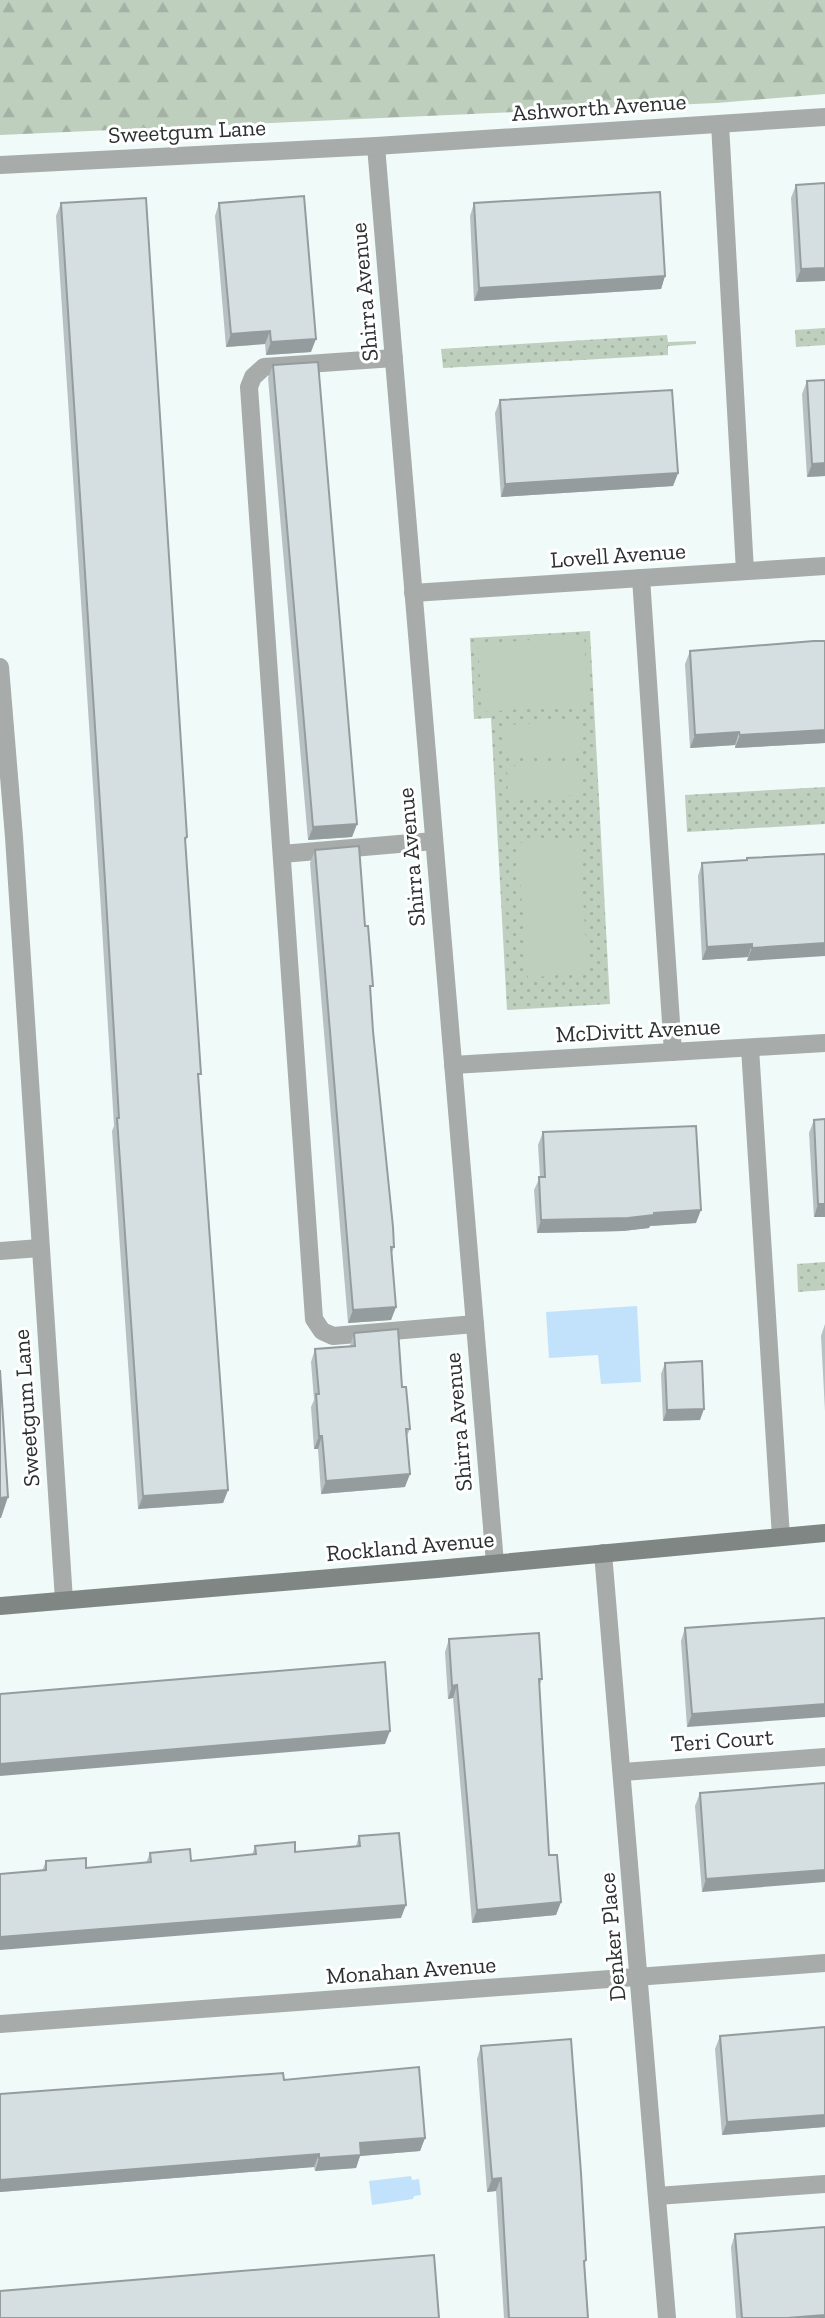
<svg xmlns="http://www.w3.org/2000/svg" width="825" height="2318" font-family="'Zilla Slab',serif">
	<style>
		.grass { fill: url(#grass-dots) }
		.forest { fill: url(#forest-firs) }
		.pitch { fill: #becfbe }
		.water { fill: #c2e2fb }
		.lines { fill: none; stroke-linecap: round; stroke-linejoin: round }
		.lane { stroke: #a7aba9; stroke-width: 18 }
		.street { stroke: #a7aba9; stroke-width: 18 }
		.secondary { stroke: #808684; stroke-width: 18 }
		.wall { fill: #b7c0c2 }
		.shaded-wall { fill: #959c9e }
		.building { fill: #d5dfe2; stroke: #959c9e; stroke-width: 2 }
		.labels { text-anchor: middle; stroke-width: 6; stroke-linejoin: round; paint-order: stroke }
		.street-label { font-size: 23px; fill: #2c3030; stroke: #fff }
	</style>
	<defs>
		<pattern id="grass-dots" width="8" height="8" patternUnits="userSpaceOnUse" patternTransform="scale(1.75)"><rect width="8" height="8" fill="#becfbe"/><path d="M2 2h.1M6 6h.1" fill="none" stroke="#a3b2a4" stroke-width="1.8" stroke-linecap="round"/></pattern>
		<pattern id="forest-firs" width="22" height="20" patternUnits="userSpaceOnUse" patternTransform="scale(1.75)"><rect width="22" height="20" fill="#becfbe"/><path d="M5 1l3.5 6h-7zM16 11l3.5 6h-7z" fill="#a3b2a4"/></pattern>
	</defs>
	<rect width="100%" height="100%" fill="#effaf9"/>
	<g class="grass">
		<path d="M 825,328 L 825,345 L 796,347 L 795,330 Z"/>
		<path d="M 667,335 L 668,342 L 696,341 L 696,344 L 668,346 L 668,355 L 443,368 L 441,349 Z"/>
		<path d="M 590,631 L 610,1004 L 507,1010 L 491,718 L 474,719 L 470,638 Z"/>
		<path d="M 825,787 L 825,824 L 687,832 L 685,795 Z"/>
		<path d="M 825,1262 L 825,1290 L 798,1292 L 797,1264 Z"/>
	</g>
	<path class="forest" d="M 0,0 L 825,0 L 825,94 L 717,103 L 0,135 Z"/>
	<g class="pitch">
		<path d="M 584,636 L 588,705 L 482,712 L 478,644 Z"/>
		<path d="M 579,721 L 580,754 L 506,758 L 504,725 Z"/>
		<path d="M 581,762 L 583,795 L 508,799 L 507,766 Z"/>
		<path d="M 579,838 L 588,972 L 528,978 L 517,843 Z"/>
	</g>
	<g class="water">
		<path d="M 637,1306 L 641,1382 L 601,1384 L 598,1355 L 549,1358 L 546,1312 Z"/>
		<path d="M 411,2176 L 412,2180 L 419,2179 L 421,2195 L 414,2196 L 413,2199 L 372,2205 L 369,2181 Z"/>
	</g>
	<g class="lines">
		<g class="lane">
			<path d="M 720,124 L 745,571"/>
			<path d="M 394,358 L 264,367 L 253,377 L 249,387 L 314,1319 L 322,1331 L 333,1336 L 475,1324"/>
			<path d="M 641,578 L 673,1052"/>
			<path d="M 282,854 L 434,841"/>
			<path d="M 750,1048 L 781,1537"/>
		</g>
		<g class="street">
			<path d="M 376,146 L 495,1563"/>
			<path d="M 0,165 L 376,146 L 825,117"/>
			<path d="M 413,593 L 825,566"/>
			<path d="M 0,667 L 14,837 L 64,1600"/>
			<path d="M 453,1065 L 825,1043"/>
			<path d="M 0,1251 L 40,1248"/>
			<path d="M 603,1553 L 667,2318"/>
			<path d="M 623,1772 L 825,1757"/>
			<path d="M 0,2024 L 825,1963"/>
			<path d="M 657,2196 L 825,2184"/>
		</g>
		<path class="secondary" d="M 0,1606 L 437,1569 L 825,1533"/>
	</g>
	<g class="wall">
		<path d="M 825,183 L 825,281 L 796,282 L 791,198 L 796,185 Z"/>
		<path d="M 61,203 L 187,837 L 185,843 L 199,1080 L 228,1490 L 223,1503 L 138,1509 L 112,1131 L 114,1126 L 100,894 L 56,216 Z"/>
		<path d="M 219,203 L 311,352 L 266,355 L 265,344 L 226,347 L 215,216 Z"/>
		<path d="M 474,203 L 665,276 L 661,289 L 474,301 L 470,216 Z"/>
		<path d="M 273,365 L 357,824 L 352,837 L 308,840 L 268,378 Z"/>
		<path d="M 807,381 L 825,476 L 807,477 L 802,394 Z"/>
		<path d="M 500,400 L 678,473 L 673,486 L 501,497 L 495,413 Z"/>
		<path d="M 825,641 L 825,743 L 735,748 L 735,745 L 690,748 L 685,664 L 690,651 Z"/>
		<path d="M 315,850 L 365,926 L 373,1031 L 394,1247 L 392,1253 L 396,1307 L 391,1320 L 348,1323 L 310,863 Z"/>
		<path d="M 825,854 L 747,961 L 748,957 L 702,960 L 698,876 L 702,863 L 746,860 L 747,858 Z"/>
		<path d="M 814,1120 L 825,1217 L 814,1217 L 809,1133 Z"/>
		<path d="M 543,1132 L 696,1223 L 650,1226 L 649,1228 L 623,1231 L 537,1233 L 534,1190 L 540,1177 L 538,1145 Z"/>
		<path d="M 825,1324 L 825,1411 L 821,1336 Z"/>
		<path d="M 354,1333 L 402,1387 L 410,1429 L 406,1438 L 405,1487 L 321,1494 L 318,1449 L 314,1449 L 311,1407 L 314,1400 L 311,1362 L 315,1349 L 350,1346 Z"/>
		<path d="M 665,1363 L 700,1420 L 663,1421 L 661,1374 Z"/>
		<path d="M 825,1618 L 687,1727 L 681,1641 L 685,1628 Z"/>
		<path d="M 449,1639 L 542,1679 L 539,1687 L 549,1855 L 561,1902 L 556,1915 L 472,1923 L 453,1698 L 448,1699 L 445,1652 Z"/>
		<path d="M 825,1783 L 702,1892 L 695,1806 L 700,1793 Z"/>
		<path d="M 359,1836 L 401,1918 L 42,1871 L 46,1861 L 86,1868 L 146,1863 L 150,1853 L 191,1861 L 252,1855 L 255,1846 L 295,1852 L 356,1846 Z"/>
		<path d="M 825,2027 L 825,2127 L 722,2135 L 715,2049 L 720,2036 Z"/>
		<path d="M 481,2046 L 586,2260 L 584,2266 L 588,2318 L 504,2318 L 496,2191 L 487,2192 L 477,2059 Z"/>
		<path d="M 284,2080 L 425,2138 L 420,2151 L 360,2156 L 356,2168 L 315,2171 L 314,2167 L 0,2192 L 0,2094 Z"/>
		<path d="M 735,2234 L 825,2318 L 736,2318 L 731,2247 Z"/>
	</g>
	<g class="shaded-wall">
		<path d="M 825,268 L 825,281 L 796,282 L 801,269 Z"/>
		<path d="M 665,276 L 661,289 L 474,301 L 479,288 Z"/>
		<path d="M 270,331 L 265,344 L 226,347 L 231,334 Z"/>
		<path d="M 316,339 L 311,352 L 266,355 L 271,342 Z"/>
		<path d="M 825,463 L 825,476 L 807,477 L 812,464 Z"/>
		<path d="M 678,473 L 673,486 L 501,497 L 505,484 Z"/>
		<path d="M 825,730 L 825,743 L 735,748 L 740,735 Z"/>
		<path d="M 739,732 L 735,745 L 690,748 L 695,735 Z"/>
		<path d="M 357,824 L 352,837 L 308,840 L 313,827 Z"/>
		<path d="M 825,943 L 825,956 L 747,961 L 752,948 Z"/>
		<path d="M 752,944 L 748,957 L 702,960 L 707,947 Z"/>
		<path d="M 818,1204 L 825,1204 L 825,1217 L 814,1217 Z"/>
		<path d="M 701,1210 L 696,1223 L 650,1226 L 649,1228 L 623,1231 L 537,1233 L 541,1220 Z"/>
		<path d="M 396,1307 L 391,1320 L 348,1323 L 353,1310 Z"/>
		<path d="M 704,1409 L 700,1420 L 663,1421 L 667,1410 Z"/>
		<path d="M 319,1436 L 322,1436 L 318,1449 L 314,1449 Z"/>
		<path d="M 410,1474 L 405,1487 L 321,1494 L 326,1481 Z"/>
		<path d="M 228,1490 L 223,1503 L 138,1509 L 143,1496 Z"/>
		<path d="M 8,1497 L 1,1518 L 0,1518 L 0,1498 Z"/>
		<path d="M 457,1685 L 453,1698 L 448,1699 L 452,1686 Z"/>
		<path d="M 825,1704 L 825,1717 L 687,1727 L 692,1714 Z"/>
		<path d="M 390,1731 L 385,1744 L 0,1776 L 0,1764 Z"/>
		<path d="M 825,1870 L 825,1882 L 702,1892 L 706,1879 Z"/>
		<path d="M 561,1902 L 556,1915 L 472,1923 L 477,1910 Z"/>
		<path d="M 406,1905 L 401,1918 L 0,1950 L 0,1937 Z"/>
		<path d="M 825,2115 L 825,2127 L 722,2135 L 727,2122 Z"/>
		<path d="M 425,2138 L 420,2151 L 360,2156 L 356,2168 L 315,2171 L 319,2158 L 360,2143 Z"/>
		<path d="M 319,2154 L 314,2167 L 0,2192 L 0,2180 Z"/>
		<path d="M 501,2178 L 496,2191 L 487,2192 L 492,2179 Z"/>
		<path d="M 825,2315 L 825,2318 L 787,2318 Z"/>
	</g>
	<g class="building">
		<path d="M 825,183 L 825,268 L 801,269 L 796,185 Z"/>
		<path d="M 660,192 L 665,276 L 479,288 L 474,203 Z"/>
		<path d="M 304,196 L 316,339 L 271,342 L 270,331 L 231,334 L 219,203 Z"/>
		<path d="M 146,198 L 187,837 L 185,838 L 201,1074 L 198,1074 L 228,1490 L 143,1496 L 117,1118 L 119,1118 L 105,881 L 61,203 Z"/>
		<path d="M 318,362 L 357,824 L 313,827 L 273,365 Z"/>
		<path d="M 825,380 L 825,463 L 812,464 L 807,381 Z"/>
		<path d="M 672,390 L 678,473 L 505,484 L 500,400 Z"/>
		<path d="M 814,641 L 825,641 L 825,730 L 740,735 L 739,732 L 695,735 L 690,651 Z"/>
		<path d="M 359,846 L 365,926 L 368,926 L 373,986 L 370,986 L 373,1031 L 393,1227 L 394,1247 L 391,1247 L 396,1307 L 353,1310 L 315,850 Z"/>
		<path d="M 825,854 L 825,943 L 752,948 L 752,944 L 707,947 L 702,863 L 747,860 L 747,858 Z"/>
		<path d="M 825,1119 L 825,1204 L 818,1204 L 814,1120 Z"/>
		<path d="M 696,1126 L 701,1210 L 654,1213 L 654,1215 L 628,1218 L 541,1220 L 539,1177 L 545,1177 L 543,1132 Z"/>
		<path d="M 398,1329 L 402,1387 L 406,1387 L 410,1429 L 406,1429 L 410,1474 L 326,1481 L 322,1436 L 319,1436 L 316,1394 L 319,1394 L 315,1349 L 355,1346 L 354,1333 Z"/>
		<path d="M 702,1361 L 704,1409 L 667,1410 L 665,1363 Z"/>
		<path d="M 0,1370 L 8,1497 L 0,1498 Z"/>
		<path d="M 825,1618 L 825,1704 L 692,1714 L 685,1628 Z"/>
		<path d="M 539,1633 L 542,1679 L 539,1679 L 549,1855 L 557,1855 L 561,1902 L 477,1910 L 457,1685 L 452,1686 L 449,1639 Z"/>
		<path d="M 385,1662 L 390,1731 L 0,1764 L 0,1694 Z"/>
		<path d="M 825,1783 L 825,1870 L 706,1879 L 700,1793 Z"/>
		<path d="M 399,1833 L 406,1905 L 0,1937 L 0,1874 L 46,1870 L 46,1861 L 86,1858 L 86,1868 L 151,1862 L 150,1853 L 190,1849 L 191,1861 L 256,1854 L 255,1846 L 295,1842 L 295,1852 L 360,1846 L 359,1836 Z"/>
		<path d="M 825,2027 L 825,2115 L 727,2122 L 720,2036 Z"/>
		<path d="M 571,2039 L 581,2173 L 586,2260 L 584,2261 L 588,2318 L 509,2318 L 501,2178 L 492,2179 L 481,2046 Z"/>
		<path d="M 419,2067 L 425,2138 L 360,2143 L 361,2155 L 319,2158 L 319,2154 L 0,2180 L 0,2094 L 283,2073 L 284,2080 Z"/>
		<path d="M 825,2227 L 825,2315 L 787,2318 L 742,2318 L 735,2234 Z"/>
		<path d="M 434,2255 L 439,2318 L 0,2318 L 0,2291 Z"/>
	</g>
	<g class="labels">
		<g class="street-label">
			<text transform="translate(599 107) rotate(-4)" y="8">Ashworth Avenue</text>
			<text transform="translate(187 131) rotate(-3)" y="8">Sweetgum Lane</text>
			<text transform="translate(364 292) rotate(-95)" y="8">Shirra Avenue</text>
			<text transform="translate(618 555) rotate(-4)" y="8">Lovell Avenue</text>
			<text transform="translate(411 857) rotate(-95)" y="8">Shirra Avenue</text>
			<text transform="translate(638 1030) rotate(-3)" y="8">McDivitt Avenue</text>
			<text transform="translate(26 1408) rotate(-94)" y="8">Sweetgum Lane</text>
			<text transform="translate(458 1422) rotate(-95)" y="8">Shirra Avenue</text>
			<text transform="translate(410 1546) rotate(-5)" y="8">Rockland Avenue</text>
			<text transform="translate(722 1740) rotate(-4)" y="8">Teri Court</text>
			<text transform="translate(612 1937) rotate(-95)" y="8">Denker Place</text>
			<text transform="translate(411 1970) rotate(-4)" y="8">Monahan Avenue</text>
		</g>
	</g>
</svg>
